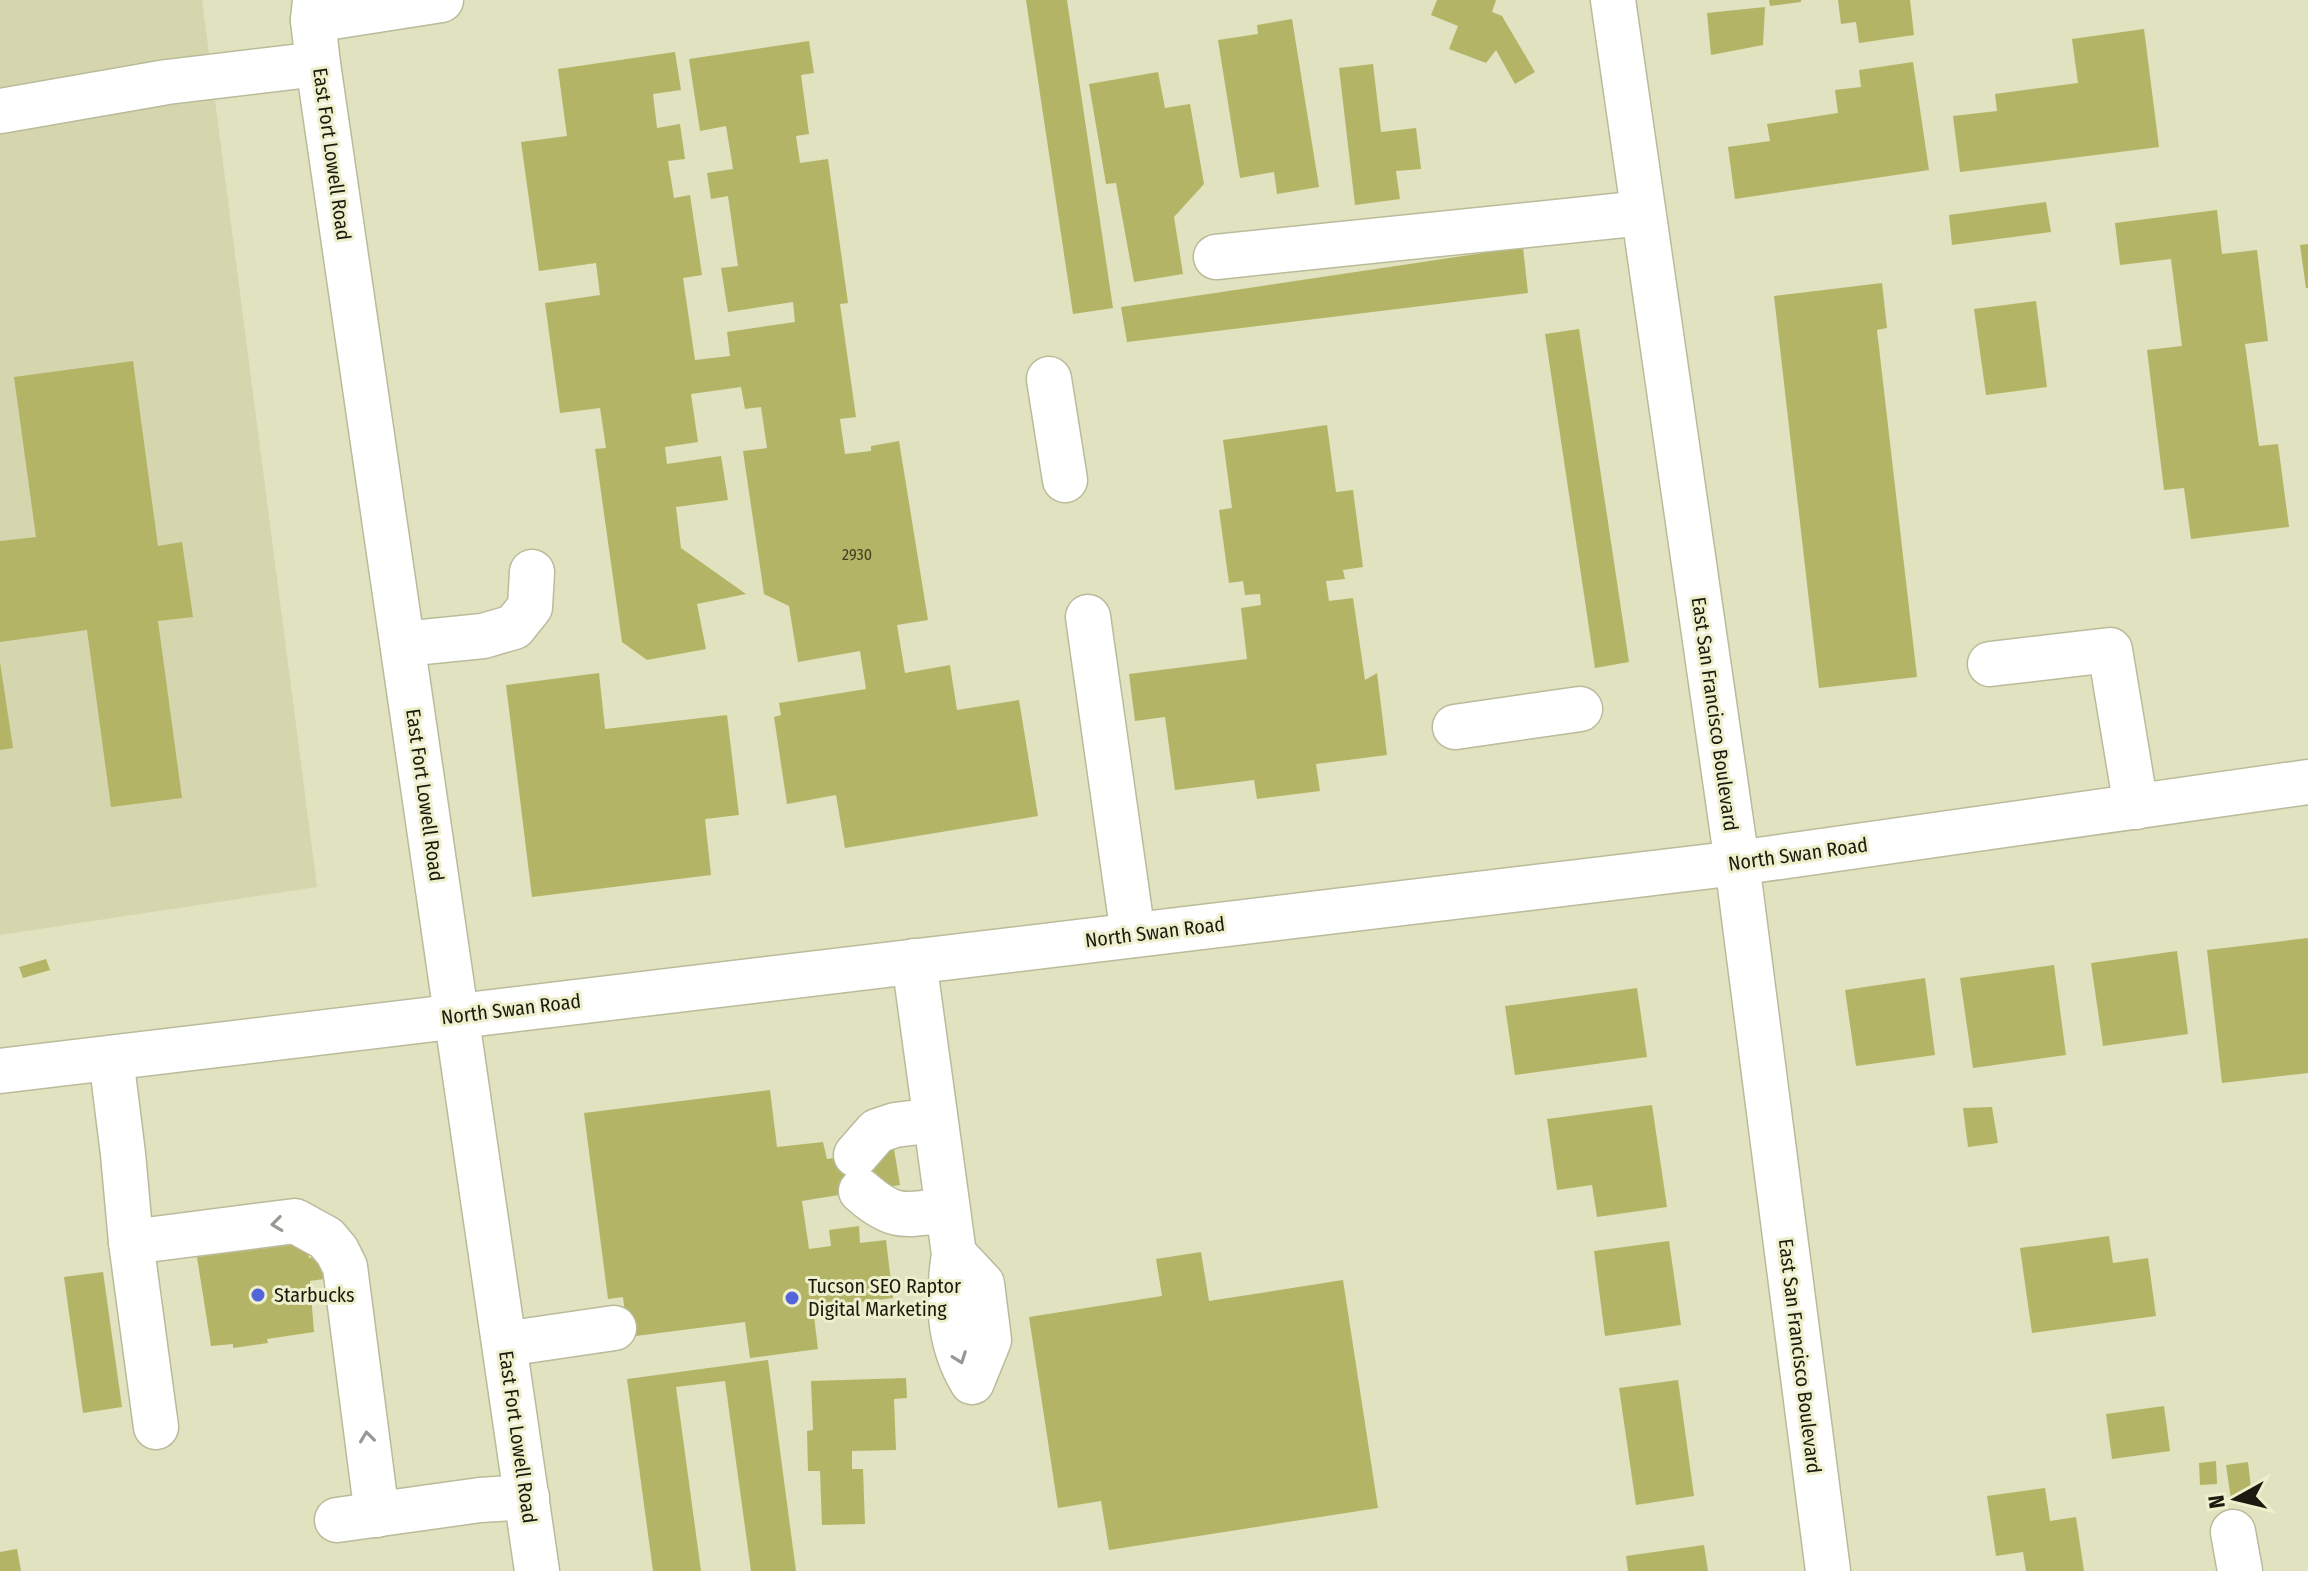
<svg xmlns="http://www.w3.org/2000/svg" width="2308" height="1571" font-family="'Fira Sans Condensed',sans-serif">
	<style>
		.built { fill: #d5d6ae }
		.building { fill: #b4b466 }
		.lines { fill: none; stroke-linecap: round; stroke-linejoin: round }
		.minor-casing { stroke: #babb9a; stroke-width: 47 }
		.major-casing { stroke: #babb9a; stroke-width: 47 }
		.minor { stroke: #fff; stroke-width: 44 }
		.major { stroke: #fff; stroke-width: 44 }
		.oneway { stroke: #989893 }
		.poi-dot { fill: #5265db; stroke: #eef0cd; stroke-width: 3 }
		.labels { text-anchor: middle; stroke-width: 6; stroke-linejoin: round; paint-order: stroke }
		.number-label { font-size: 16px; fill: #404124 }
		.street-label { font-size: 20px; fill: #1a1b0e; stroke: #eef0cd }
		.poi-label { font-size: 20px; fill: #1a1b0e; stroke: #eef0cd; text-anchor: start }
	</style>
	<rect width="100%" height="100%" fill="#e1e2c0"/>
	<path class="built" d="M 0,0 L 202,0 L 317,887 L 0,935 Z"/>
	<g class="building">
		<path d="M 1026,0 L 1067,0 L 1113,308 L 1073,314 Z"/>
		<path d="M 1437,0 L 1496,0 L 1492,12 L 1502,16 L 1535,72 L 1515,84 L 1496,50 L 1486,63 L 1449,49 L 1458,26 L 1431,15 Z"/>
		<path d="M 1769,0 L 1801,0 L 1801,2 L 1770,6 Z"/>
		<path d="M 1838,0 L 1910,0 L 1914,35 L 1859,43 L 1856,22 L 1841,24 Z"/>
		<path d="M 1765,7 L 1763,45 L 1711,55 L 1707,13 Z"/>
		<path d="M 1292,19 L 1319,187 L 1277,194 L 1274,172 L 1240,178 L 1218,40 L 1258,34 L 1257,25 Z"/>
		<path d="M 2144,29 L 2159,147 L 1960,172 L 1953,116 L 1997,111 L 1995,94 L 2078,83 L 2072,39 Z"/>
		<path d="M 809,41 L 814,73 L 801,75 L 809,134 L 796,136 L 800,163 L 828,159 L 848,303 L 840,304 L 856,417 L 840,419 L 845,454 L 871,451 L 871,446 L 899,441 L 928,620 L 897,625 L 905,673 L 950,665 L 957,710 L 1019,700 L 1038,816 L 845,848 L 836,795 L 787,804 L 774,717 L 781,715 L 779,703 L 866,689 L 860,651 L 798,662 L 789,606 L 764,594 L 743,451 L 767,448 L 761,407 L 745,409 L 741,387 L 691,394 L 698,442 L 665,447 L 667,464 L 721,456 L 728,500 L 676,507 L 681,548 L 746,594 L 697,604 L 706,649 L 647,660 L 622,642 L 595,449 L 606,448 L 600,408 L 560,413 L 545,303 L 600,295 L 596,263 L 539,271 L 521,142 L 567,136 L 558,69 L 675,52 L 681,90 L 653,94 L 657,128 L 680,124 L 685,159 L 668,161 L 674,198 L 690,195 L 702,275 L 683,278 L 695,360 L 730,356 L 727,332 L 795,322 L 793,302 L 728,312 L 721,268 L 738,266 L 728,196 L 711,199 L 707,173 L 733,169 L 726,126 L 700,131 L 689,59 Z"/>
		<path d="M 1913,62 L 1929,170 L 1735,199 L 1728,147 L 1770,141 L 1767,124 L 1838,113 L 1835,90 L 1861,87 L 1859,70 Z"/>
		<path d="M 1373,64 L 1381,132 L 1416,128 L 1421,169 L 1396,171 L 1400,199 L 1355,205 L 1339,68 Z"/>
		<path d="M 1158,72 L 1165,108 L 1190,104 L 1204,184 L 1174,217 L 1183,274 L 1134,282 L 1116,183 L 1106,184 L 1089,84 Z"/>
		<path d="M 2046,202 L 2051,232 L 1952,245 L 1949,215 Z"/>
		<path d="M 2217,210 L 2222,254 L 2257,250 L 2268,341 L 2245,344 L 2259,446 L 2278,444 L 2289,527 L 2191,539 L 2184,488 L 2164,490 L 2147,350 L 2182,346 L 2171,259 L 2120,265 L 2115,223 Z"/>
		<path d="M 2308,244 L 2308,288 L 2306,288 L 2300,245 Z"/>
		<path d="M 1523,247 L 1528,293 L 1127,342 L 1121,307 Z"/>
		<path d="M 1882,283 L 1887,328 L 1877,330 L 1917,677 L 1819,688 L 1774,296 Z"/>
		<path d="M 2036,301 L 2047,387 L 1986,395 L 1974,309 Z"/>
		<path d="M 1579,329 L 1629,662 L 1595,668 L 1545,334 Z"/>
		<path d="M 133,361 L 158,546 L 182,542 L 193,617 L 158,621 L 182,798 L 111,807 L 87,630 L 0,642 L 0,541 L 36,537 L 14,377 Z"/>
		<path d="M 1327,425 L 1336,492 L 1353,490 L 1363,567 L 1343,570 L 1345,579 L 1326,581 L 1329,601 L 1353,598 L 1365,680 L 1377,673 L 1387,755 L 1316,764 L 1320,791 L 1257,799 L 1254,780 L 1175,790 L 1165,717 L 1135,721 L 1129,674 L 1247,659 L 1241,608 L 1261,605 L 1260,594 L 1245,595 L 1243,581 L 1229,583 L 1219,510 L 1232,508 L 1223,440 Z"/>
		<path d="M 0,662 L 13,748 L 0,750 Z"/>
		<path d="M 599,673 L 605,729 L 727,715 L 739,815 L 705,819 L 711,875 L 532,897 L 506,685 Z"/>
		<path d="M 2308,938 L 2308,1073 L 2222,1083 L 2207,950 Z"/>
		<path d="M 2177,951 L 2188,1034 L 2103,1046 L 2091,963 Z"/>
		<path d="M 46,959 L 50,970 L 23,978 L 19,967 Z"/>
		<path d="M 2054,965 L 2066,1055 L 1973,1068 L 1960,978 Z"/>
		<path d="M 1925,978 L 1935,1055 L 1856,1066 L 1845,990 Z"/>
		<path d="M 1637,988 L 1647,1057 L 1515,1075 L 1505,1006 Z"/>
		<path d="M 770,1090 L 777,1147 L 823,1142 L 827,1159 L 894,1149 L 900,1185 L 802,1201 L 809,1249 L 831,1246 L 829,1230 L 859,1226 L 860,1243 L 886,1240 L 893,1298 L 813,1308 L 818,1349 L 750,1358 L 745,1322 L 628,1337 L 623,1297 L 608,1299 L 584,1113 Z"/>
		<path d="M 1652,1105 L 1667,1207 L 1597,1217 L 1592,1185 L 1557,1190 L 1547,1119 Z"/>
		<path d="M 1992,1107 L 1998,1143 L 1968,1147 L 1963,1108 Z"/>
		<path d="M 2109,1236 L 2113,1263 L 2148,1258 L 2156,1316 L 2032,1333 L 2020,1248 Z"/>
		<path d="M 1669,1241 L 1681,1325 L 1605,1336 L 1594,1251 Z"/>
		<path d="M 307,1243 L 309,1258 L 321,1256 L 324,1279 L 310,1281 L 314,1332 L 267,1339 L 268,1343 L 233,1348 L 233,1344 L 211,1346 L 197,1257 Z"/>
		<path d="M 1201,1252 L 1209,1301 L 1343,1280 L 1378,1508 L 1109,1550 L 1101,1501 L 1058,1508 L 1029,1317 L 1162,1296 L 1156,1259 Z"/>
		<path d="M 103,1272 L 122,1407 L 83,1413 L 64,1277 Z"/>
		<path d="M 768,1360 L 796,1571 L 751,1571 L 725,1381 L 676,1387 L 701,1571 L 653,1571 L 627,1379 Z"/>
		<path d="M 906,1378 L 907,1398 L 894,1399 L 896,1450 L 852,1451 L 852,1469 L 863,1469 L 865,1524 L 822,1525 L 820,1471 L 808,1471 L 807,1431 L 813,1430 L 811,1381 Z"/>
		<path d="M 1678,1380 L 1694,1496 L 1636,1505 L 1619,1388 Z"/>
		<path d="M 2164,1406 L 2170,1451 L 2112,1459 L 2106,1414 Z"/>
		<path d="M 2216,1461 L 2217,1484 L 2200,1485 L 2199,1463 Z"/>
		<path d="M 2248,1462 L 2252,1496 L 2231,1499 L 2226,1465 Z"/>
		<path d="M 2045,1488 L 2050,1521 L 2076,1517 L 2084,1571 L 2026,1571 L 2023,1552 L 1996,1556 L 1987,1496 Z"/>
		<path d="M 1704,1545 L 1708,1571 L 1628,1571 L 1626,1556 Z"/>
		<path d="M 17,1549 L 21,1571 L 0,1571 L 0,1552 Z"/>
	</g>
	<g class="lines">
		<g class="minor-casing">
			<g id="minor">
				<path d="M 315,0 L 313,20 L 318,64 L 537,1571"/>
				<path d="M 1613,0 L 1737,863 L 1828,1571"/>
				<path d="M 313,20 L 441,0"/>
				<path d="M 0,111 L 167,82 L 318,64"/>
				<path d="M 1216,257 L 1643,213"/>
				<path d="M 1049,379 L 1065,480"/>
				<path d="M 1088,617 L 1133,935"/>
				<path d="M 403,644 L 483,636 L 514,627 L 530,607 L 532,572"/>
				<path d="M 1990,664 L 2110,650 L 2136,807"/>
				<path d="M 1455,727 L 1580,709"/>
				<path d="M 914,961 L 954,1254 C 947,1300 948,1342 972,1382 L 989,1340 L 982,1284 L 954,1254"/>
				<path d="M 111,1058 L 123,1154 L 131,1242 L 156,1427"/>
				<path d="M 856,1155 L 877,1131 L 895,1125 L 935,1120"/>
				<path d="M 861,1191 C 895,1221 905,1215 947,1210"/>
				<path d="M 131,1242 L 295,1221 L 326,1238 L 337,1251 L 345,1267 L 377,1515"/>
				<path d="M 505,1344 L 614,1328"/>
				<path d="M 337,1520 L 480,1500 L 527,1497"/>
				<path d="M 2233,1532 L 2240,1571"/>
			</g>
		</g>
		<g class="major-casing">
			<path id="major" d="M 0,1071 L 1737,863 L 2308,782"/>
		</g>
		<use href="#minor" class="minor"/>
		<use href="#major" class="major"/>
	</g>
	<defs><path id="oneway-chevron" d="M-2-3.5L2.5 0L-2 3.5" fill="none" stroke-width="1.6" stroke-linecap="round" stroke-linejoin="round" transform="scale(2)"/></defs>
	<g class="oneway">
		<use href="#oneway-chevron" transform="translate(277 1224) rotate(173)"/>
		<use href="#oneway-chevron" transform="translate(960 1358) rotate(70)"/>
		<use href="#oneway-chevron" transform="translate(367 1437) rotate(-97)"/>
	</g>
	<g class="poi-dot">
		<circle cx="258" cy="1295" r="8"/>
		<circle cx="792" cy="1298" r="8"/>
	</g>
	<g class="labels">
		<g class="number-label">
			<text x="857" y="560">2930</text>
		</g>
		<g class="street-label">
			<text transform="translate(332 154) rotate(82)" y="7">East Fort Lowell Road</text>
			<text transform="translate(1715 714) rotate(82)" y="7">East San Francisco Boulevard</text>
			<text transform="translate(425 795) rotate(82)" y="7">East Fort Lowell Road</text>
			<text transform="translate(1798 854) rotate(-8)" y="7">North Swan Road</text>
			<text transform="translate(1155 932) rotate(-7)" y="7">North Swan Road</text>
			<text transform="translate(511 1009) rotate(-7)" y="7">North Swan Road</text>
			<text transform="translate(1800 1356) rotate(83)" y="7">East San Francisco Boulevard</text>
			<text transform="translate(518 1437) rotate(82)" y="7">East Fort Lowell Road</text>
		</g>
		<g class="poi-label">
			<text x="808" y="1293">Tucson SEO Raptor<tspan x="808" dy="23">Digital Marketing</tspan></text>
			<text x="274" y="1302">Starbucks</text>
		</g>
	</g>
	<g transform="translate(2236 1499) rotate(262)" stroke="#eef0cd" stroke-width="6" paint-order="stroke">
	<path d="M0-6L14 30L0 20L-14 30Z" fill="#1a1b0e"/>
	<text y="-12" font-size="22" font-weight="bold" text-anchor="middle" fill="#1a1b0e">N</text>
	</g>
</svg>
